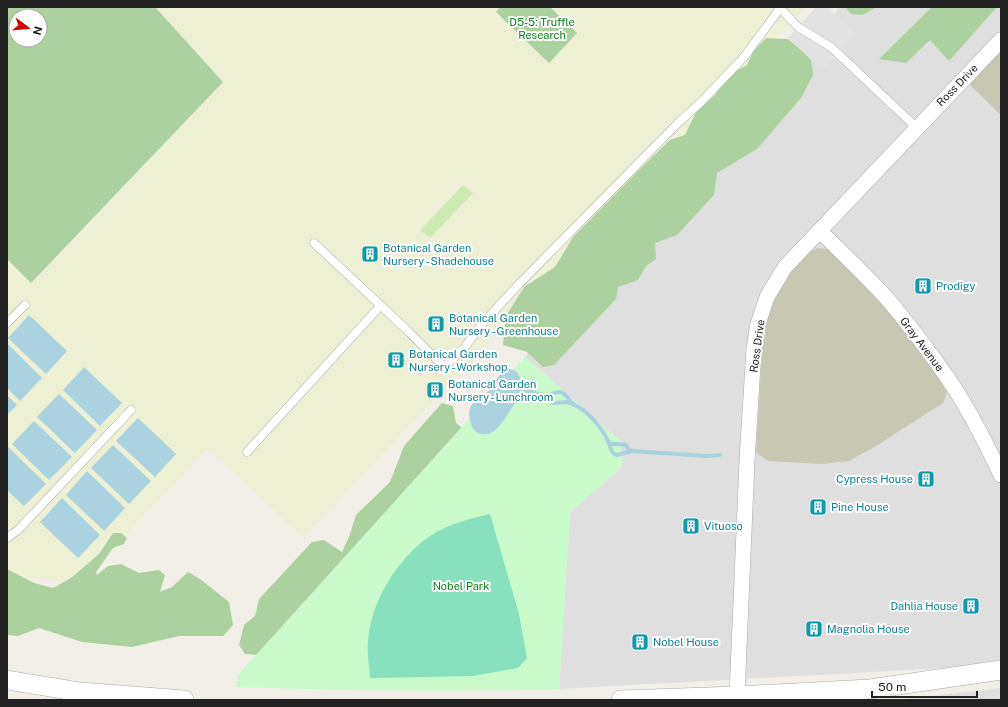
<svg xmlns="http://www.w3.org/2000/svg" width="1008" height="707" font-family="'Public Sans',sans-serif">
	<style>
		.residential { fill: #e0dfdf }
		.construction { fill: #c7c7b4 }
		.farmland { fill: #eef0d5 }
		.grass { fill: #cdebb0 }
		.forest { fill: #add19e; fill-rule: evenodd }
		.park { fill: #c8facc }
		.pitch { fill: #88e0be }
		.parking { fill: #e2e2e2 }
		.water { fill: #aad3df }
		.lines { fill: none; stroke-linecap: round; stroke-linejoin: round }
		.stream { stroke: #aad3df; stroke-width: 4 }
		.service-casing { stroke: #a9a9a9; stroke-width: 9 }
		.minor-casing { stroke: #a9a9a9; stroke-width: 16 }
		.tertiary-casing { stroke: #a9a9a9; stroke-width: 20 }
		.service { stroke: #fff; stroke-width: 8 }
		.minor { stroke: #fff; stroke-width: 15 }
		.tertiary { stroke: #fff; stroke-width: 19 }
		.labels { text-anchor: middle; stroke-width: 4; stroke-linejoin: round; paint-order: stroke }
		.park-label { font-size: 11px; fill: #0c8416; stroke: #fff }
		.street-label { font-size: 11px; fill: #222; stroke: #fff }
		.culture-label { font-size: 11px; fill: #0d838f; stroke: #fff; text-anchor: start }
	</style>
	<rect width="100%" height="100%" fill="#f2efe9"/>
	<g class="residential">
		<path d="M 840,7 L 1001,7 L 1001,665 L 559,689 L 570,512 L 622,467 L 620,441 L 525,357 Z"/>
		<path d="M 1001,688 L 1001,700 L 898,700 Z"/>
	</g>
	<g class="construction">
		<path d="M 1001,46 L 1001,115 L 970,85 Z"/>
		<path d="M 817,248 L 827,249 L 835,254 L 883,305 L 929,363 L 947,392 L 943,403 L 876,446 L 849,461 L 822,464 L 768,461 L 756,453 L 763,338 L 771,307 L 787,276 L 808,253 Z"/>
	</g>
	<path class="farmland" d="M 155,7 L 805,7 L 303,538 L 208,448 L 79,583 L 8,576 L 7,575 L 7,259 L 32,283 L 223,82 Z"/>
	<path class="grass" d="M 463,185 L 473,193 L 430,238 L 420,230 Z"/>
	<g class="forest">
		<path d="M 7,7 L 155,7 L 223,82 L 31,283 L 7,259 ZM 16,16 L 40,16 L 40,40 L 16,40 Z"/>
		<path d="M 500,7 L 550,7 L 577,33 L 549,63 L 496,12 Z"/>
		<path d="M 844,7 L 877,7 L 862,15 L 851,14 L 846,8 Z"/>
		<path d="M 932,7 L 997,7 L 949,61 L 930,40 L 906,63 L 879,59 Z"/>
		<path d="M 766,38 L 788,39 L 811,58 L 813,75 L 801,98 L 757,149 L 717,173 L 714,195 L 677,235 L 655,243 L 656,259 L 646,266 L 638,280 L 618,287 L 616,299 L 554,365 L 543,367 L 527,352 L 503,345 L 506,316 L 524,287 L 555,267 L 573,237 L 642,167 L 670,140 L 685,135 L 696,112 L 715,95 L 728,75 L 747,65 L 754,50 Z"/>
		<path d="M 442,403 L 453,406 L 456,423 L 469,433 L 273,656 L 245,654 L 239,645 L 244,625 L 255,616 L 259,599 L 312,542 L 324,540 L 342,552 L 349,537 L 356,515 L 390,482 L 404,446 Z"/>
		<path d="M 113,533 L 121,533 L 127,538 L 124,544 L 113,548 L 96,572 L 97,575 L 108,566 L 121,564 L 139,573 L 159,570 L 165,575 L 160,592 L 172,587 L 188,572 L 200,579 L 229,602 L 233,625 L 223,636 L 179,636 L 132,647 L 82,642 L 39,628 L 18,636 L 7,635 L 7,569 L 34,583 L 53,588 L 71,578 L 99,554 Z"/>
	</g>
	<path class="park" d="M 525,357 L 620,441 L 622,467 L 570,512 L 559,689 C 451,692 343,690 236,687 L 238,675 Z"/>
	<path class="pitch" d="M 490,514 L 519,614 L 527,658 L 518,668 L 473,676 L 370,678 C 369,666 367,653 368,641 C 371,601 397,559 430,536 C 448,524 469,519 490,514 Z"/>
	<path class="parking" d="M 816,7 L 827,7 L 856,33 L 838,54 L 822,70 L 788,38 Z"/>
	<g class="water">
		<path d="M 29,315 L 67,351 L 46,374 L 8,338 Z"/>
		<path d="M 7,343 L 42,378 L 20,401 L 7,388 Z"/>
		<path d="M 84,367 L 122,403 L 100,426 L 63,390 Z"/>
		<path d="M 510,369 L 516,371 L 521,379 L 528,383 L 531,388 L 536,391 L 535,394 C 509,391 505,439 481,434 C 476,433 473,429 471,424 C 464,402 478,401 490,390 C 498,382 496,373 510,369 Z"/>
		<path d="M 59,394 L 97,430 L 75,453 L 37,417 Z"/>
		<path d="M 7,395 L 17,405 L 7,415 Z"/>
		<path d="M 138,418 L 176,454 L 155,477 L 116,441 Z"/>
		<path d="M 34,421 L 72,457 L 49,480 L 12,444 Z"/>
		<path d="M 113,445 L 151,481 L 129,504 L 91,468 Z"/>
		<path d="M 8,447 L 46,484 L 24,506 L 7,490 Z"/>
		<path d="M 87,471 L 125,508 L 104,531 L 66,495 Z"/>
		<path d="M 62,498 L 100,535 L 78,558 L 40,522 Z"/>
	</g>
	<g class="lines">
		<g class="stream">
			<path d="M 535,393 L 545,396 L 553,403 C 558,403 562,402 566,402 C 583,405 600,425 607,439 C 610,444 610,449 613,453 L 617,455 L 632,451 L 706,456 L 720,455"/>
			<path d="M 545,396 C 549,396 551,394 555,393 C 564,389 568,399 573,404"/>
			<path d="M 608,442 C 614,446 619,443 626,445 L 629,450 L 632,451"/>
		</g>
		<g class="service-casing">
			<g id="service">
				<path d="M 779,7 L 798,27 L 831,47 L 917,128"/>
				<path d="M 314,243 L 409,332 L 444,367 L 464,348 L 483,323 L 518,285 L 677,124 L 702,101 L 744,57 L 781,7"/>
				<path d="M 7,323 L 25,305"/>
				<path d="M 247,452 L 381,305"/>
				<path d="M 7,538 L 18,530 L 131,410"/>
			</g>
		</g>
		<g class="minor-casing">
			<g id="minor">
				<path d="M 820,231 C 843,254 868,277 890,302 C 910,326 929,351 947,377 C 968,407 985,441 1001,475"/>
				<path d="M 737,696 L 747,461 L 754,349 L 758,324 L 767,297 L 785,267 L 1001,40"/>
			</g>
		</g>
		<g class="tertiary-casing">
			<g id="tertiary">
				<path d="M 7,680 L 80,692 L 184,700"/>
				<path d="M 621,700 L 737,696 L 870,689 L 1001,670"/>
			</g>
		</g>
		<use href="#service" class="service"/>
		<use href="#minor" class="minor"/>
		<use href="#tertiary" class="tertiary"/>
	</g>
	<defs>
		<g id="building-square" transform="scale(0.9)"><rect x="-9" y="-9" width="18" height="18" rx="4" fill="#0f9aa8" stroke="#fff"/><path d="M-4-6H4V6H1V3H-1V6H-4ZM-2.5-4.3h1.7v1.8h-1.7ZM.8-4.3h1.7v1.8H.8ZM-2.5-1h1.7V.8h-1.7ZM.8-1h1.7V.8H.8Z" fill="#fff"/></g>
	</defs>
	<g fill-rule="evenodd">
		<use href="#building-square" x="370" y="254"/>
		<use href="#building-square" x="923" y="286"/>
		<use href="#building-square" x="436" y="324"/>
		<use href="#building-square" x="396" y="360"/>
		<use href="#building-square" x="435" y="390"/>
		<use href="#building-square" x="926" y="479"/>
		<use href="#building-square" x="818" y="507"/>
		<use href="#building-square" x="691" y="526"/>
		<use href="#building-square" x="971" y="606"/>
		<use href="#building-square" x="814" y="629"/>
		<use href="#building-square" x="640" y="642"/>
	</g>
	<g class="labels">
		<g class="park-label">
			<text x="542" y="26">D5-5: Truffle<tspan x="542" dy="13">Research</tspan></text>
			<text x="461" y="590">Nobel Park</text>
		</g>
		<g class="street-label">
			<text transform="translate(957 85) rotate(-46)" y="4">Ross Drive</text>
			<text transform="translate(922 344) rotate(53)" y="4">Gray Avenue</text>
			<text transform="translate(757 346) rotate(-82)" y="4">Ross Drive</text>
		</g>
		<g class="culture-label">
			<text x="383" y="252">Botanical Garden<tspan x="383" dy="13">Nursery - Shadehouse</tspan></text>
			<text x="936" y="290">Prodigy</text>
			<text x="449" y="322">Botanical Garden<tspan x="449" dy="13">Nursery - Greenhouse</tspan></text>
			<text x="409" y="358">Botanical Garden<tspan x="409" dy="13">Nursery - Workshop</tspan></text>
			<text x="448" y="388">Botanical Garden<tspan x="448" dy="13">Nursery - Lunchroom</tspan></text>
			<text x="913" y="483" text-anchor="end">Cypress House</text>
			<text x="831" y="511">Pine House</text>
			<text x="704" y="530">Vituoso</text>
			<text x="958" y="610" text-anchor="end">Dahlia House</text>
			<text x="827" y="633">Magnolia House</text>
			<text x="653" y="646">Nobel House</text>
		</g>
	</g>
	<rect width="1008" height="707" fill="none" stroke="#222222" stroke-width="16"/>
	<g transform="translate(28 28) rotate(106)"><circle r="19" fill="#ffffff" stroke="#a7a7a7"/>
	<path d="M0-3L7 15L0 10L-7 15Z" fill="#d40000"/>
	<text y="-6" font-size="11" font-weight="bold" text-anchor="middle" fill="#222222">N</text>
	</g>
	<path d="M872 691v6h105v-6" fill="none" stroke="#222222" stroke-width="2"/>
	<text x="878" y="691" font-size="12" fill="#222222" stroke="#ffffff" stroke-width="3" paint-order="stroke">50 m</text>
</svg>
